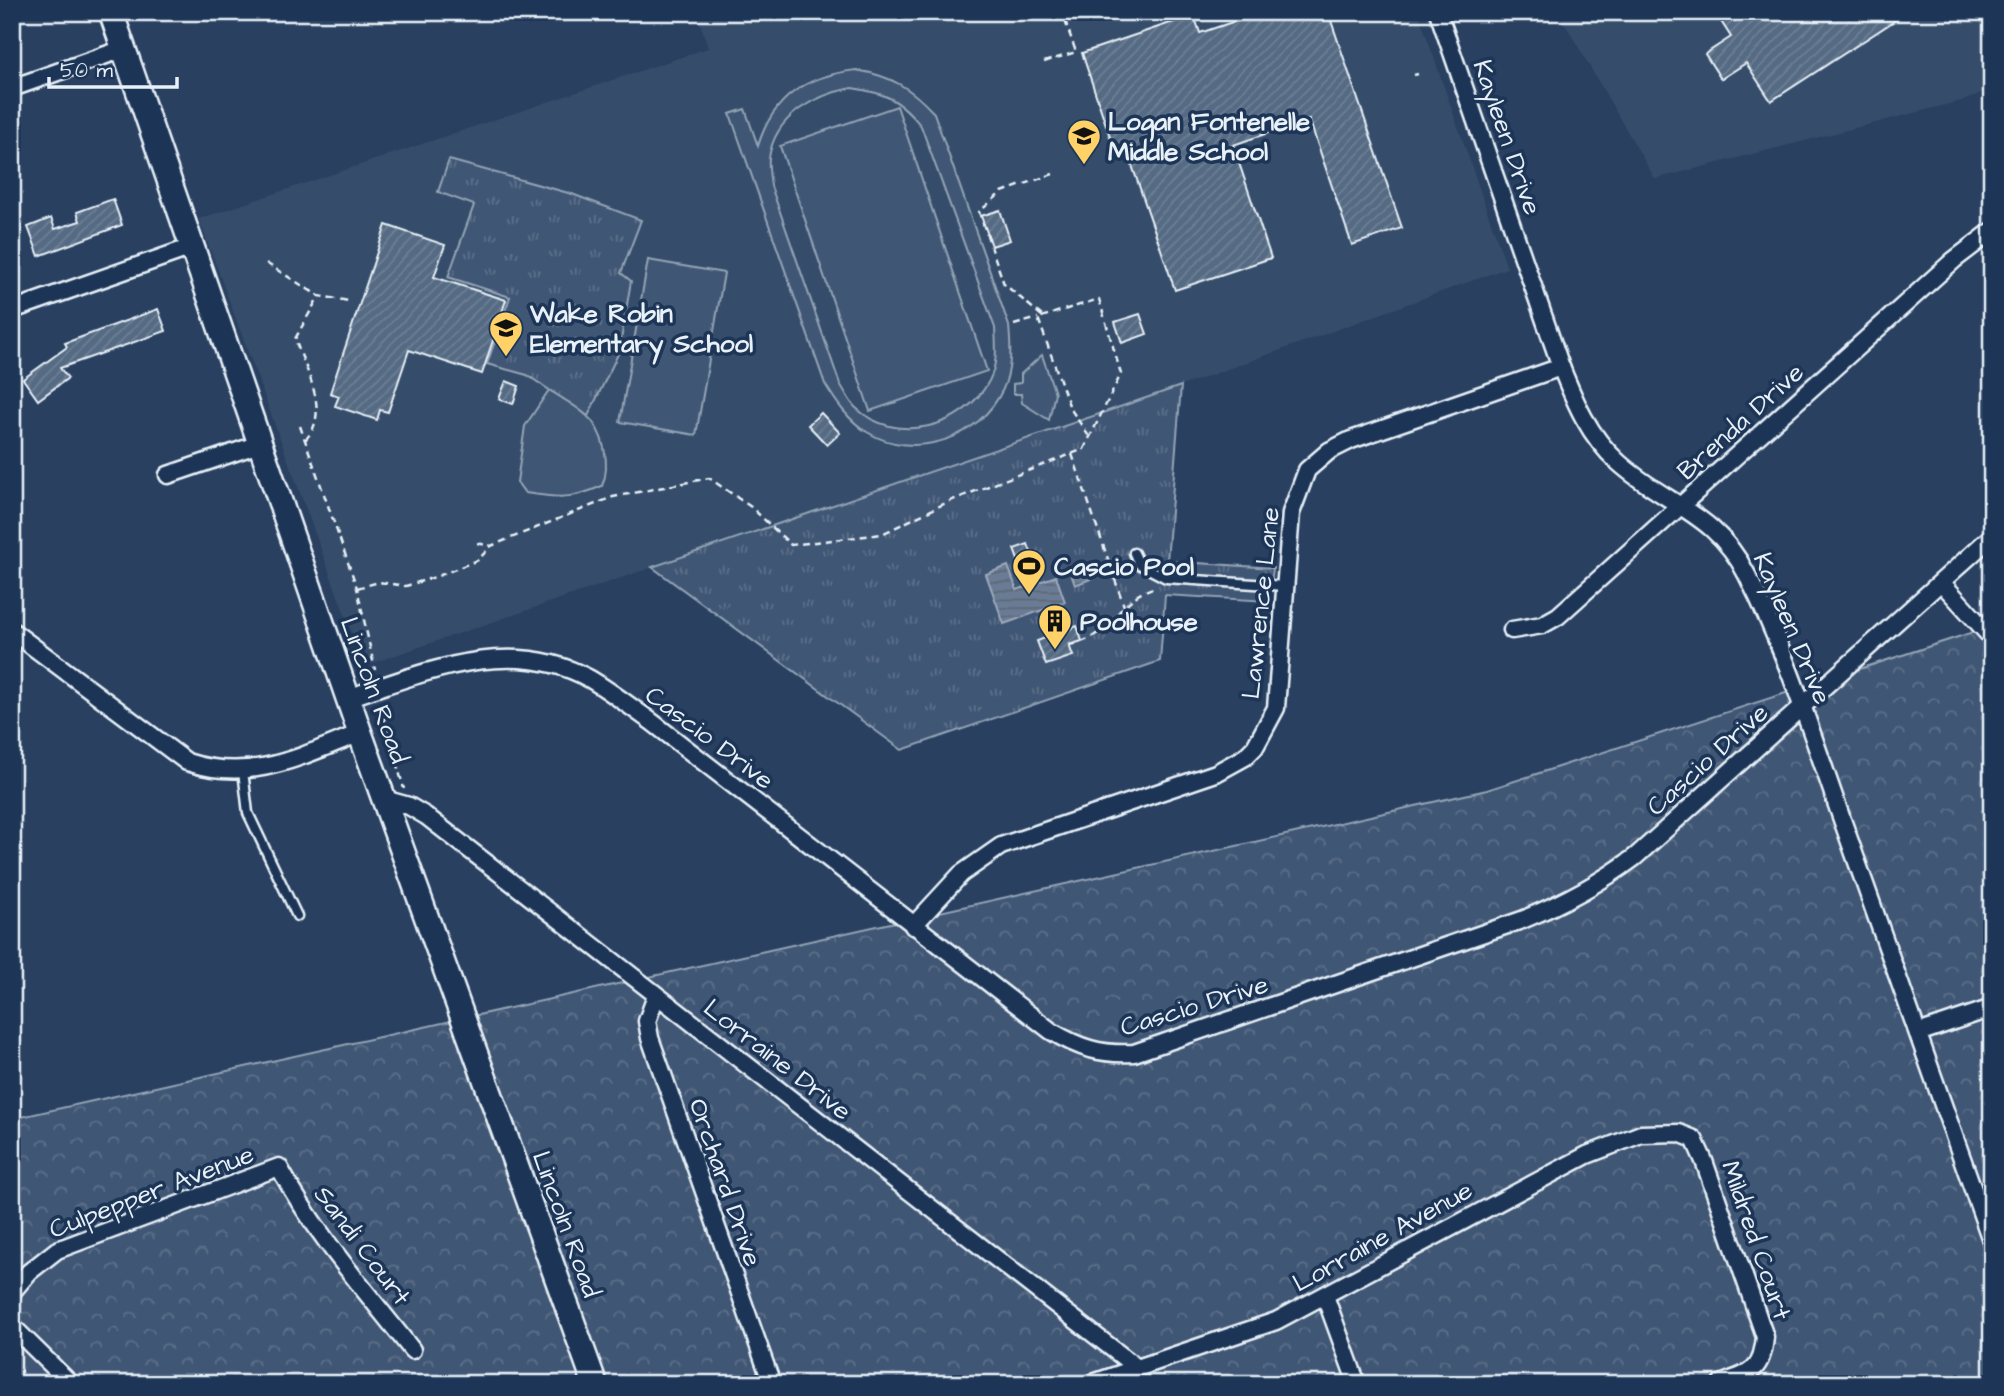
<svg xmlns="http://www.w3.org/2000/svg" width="2004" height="1396" font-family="'Architects Daughter',sans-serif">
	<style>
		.built { fill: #364d6b }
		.forest { fill: url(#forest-crowns); stroke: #94a4b6; stroke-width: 2 }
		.park { fill: url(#park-tufts); stroke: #94a4b6; stroke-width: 2 }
		.garden { fill: #415774; stroke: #94a4b6; stroke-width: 2; fill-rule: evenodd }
		.water { fill: url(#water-rules); stroke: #9dabbd; stroke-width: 2 }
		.building { fill: url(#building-hatch); stroke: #e8f1f8; stroke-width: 2 }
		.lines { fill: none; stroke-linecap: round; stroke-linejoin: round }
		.lane-casing { stroke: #e8f1f8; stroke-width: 13 }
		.street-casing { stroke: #e8f1f8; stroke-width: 21 }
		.secondary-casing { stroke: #e8f1f8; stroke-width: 28 }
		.path { stroke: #e8f1f8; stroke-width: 2.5; stroke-dasharray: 7 5; stroke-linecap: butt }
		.lane { stroke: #1d3557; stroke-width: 8 }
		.street { stroke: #1d3557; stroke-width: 16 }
		.secondary { stroke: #1d3557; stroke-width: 23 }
		.labels { text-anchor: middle; stroke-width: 7; stroke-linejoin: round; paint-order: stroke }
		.poi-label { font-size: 26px; font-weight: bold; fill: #e8f1f8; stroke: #1d3557; text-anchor: start }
		.street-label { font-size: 26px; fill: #e8f1f8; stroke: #1d3557 }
	</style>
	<defs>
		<pattern id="forest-crowns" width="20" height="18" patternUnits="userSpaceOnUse" patternTransform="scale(1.75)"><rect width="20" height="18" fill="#415774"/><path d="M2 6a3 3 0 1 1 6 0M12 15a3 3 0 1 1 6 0" fill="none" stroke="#5c7089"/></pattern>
		<pattern id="park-tufts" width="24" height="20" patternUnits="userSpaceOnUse" patternTransform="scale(1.75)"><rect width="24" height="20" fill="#415774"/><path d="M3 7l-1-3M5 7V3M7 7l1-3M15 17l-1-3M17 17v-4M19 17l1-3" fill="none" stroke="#5c7089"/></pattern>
		<pattern id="water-rules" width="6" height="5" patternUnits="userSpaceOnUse" patternTransform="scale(1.75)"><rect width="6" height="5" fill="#6b7c95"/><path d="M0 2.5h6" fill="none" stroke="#5a6573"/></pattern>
		<pattern id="building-hatch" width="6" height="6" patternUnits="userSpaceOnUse" patternTransform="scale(1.75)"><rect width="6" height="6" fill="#556a83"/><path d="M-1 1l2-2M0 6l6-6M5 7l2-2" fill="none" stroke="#6d8095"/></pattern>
	</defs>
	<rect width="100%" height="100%" fill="#294061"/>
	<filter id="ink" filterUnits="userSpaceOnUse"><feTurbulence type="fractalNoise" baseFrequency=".0143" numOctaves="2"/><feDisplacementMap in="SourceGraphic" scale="14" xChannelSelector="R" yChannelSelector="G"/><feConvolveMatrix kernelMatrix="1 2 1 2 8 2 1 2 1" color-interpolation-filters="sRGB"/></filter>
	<g filter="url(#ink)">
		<g class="built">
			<path d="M 697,12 L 1418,12 L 1507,268 L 1181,386 L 364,666 L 199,219 L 708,48 Z"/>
			<path d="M 1558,12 L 1992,12 L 1992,88 L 1965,100 L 1655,179 Z"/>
		</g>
		<path class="forest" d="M 1992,626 L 1992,1384 L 12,1384 L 12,1119 L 1487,790 Z"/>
		<g class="park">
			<path d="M 449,160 L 572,194 L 641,220 L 621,273 L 631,281 L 619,352 L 588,416 L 527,375 L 487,364 L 510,297 L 448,277 L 474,205 L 438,192 Z"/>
			<path d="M 1181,386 L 1167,561 L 1273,568 L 1269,601 L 1165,595 L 1160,661 L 902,750 L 652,567 Z"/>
		</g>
		<g class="garden">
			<path d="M 856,70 C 891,76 910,87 934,113 L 1009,326 C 1011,348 1012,369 1003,389 C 980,439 914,461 867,432 C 848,420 836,402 825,384 L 730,114 L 745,109 L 758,146 C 773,96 807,76 856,70 ZM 852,88 C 885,93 900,99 921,126 L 995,328 C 996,347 998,364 989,381 C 964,428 895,446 855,407 C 849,401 845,391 840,384 L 771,186 C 770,177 768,166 769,158 C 775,115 815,95 852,88 Z"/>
			<path d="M 897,106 L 987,371 L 870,411 L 780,146 Z"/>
			<path d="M 648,260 L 724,273 L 696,435 L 620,422 Z"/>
			<path d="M 1042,355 L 1055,393 L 1049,420 L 1022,403 L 1021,394 L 1013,394 L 1013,384 L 1021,383 L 1021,374 Z"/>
			<path d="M 549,390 C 561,398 575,405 586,415 C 604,430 611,465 602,486 C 571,500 558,498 525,493 L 517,482 L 525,426 Z"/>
		</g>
		<g class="water">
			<path d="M 1085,562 L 1091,579 L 1075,585 L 1069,568 Z"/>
			<path d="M 1008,566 L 1017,590 L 1056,576 L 1065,602 L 1004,624 L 986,574 Z"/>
		</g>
		<g class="building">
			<path d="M 1262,12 L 1328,12 L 1402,228 L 1352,245 L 1309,119 L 1233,145 L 1271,258 L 1175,290 L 1125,145 L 1114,149 L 1082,53 L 1194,15 L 1200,33 Z"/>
			<path d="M 1715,12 L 1908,12 L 1771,101 L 1746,63 L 1721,79 L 1705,54 L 1731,37 Z"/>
			<path d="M 113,199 L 122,225 L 39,256 L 28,227 L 51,218 L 55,229 L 80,221 L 77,212 Z"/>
			<path d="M 1000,210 L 1010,240 L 992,246 L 981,216 Z"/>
			<path d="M 386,225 L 445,245 L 434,277 L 506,300 L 482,374 L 409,350 L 388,412 L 380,410 L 377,420 L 335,406 L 339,396 L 330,393 Z"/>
			<path d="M 158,309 L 166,331 L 60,368 L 68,378 L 38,400 L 23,379 L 67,347 L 65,343 Z"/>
			<path d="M 1140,314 L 1147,334 L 1122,343 L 1115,322 Z"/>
			<path d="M 506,381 L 519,386 L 513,404 L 499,399 Z"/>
			<path d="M 821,413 L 840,433 L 827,445 L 808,425 Z"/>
			<path d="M 1028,544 L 1035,563 L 1021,568 L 1014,549 Z"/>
			<path d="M 1077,626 L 1082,641 L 1069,645 L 1073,656 L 1046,665 L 1037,641 Z"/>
		</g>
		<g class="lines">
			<g class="lane-casing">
				<g id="lane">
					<path d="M 1134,553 L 1139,564 L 1166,578 L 1285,586"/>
					<path d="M 243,771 L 248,813 L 297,916"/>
				</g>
			</g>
			<g class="street-casing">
				<g id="street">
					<path d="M 1438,12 L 1561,367 C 1575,402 1589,436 1618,462 C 1665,505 1716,512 1747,575 C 1788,655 1815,744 1845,828 C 1894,966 1943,1104 1992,1243"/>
					<path d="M 12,88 L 123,49"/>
					<path d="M 12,310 L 192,247"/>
					<path d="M 168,475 L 259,444"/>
					<path d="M 1941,582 L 1992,638"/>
					<path d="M 1512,630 L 1542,625 L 1558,616 L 1954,260 L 1992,231"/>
					<path d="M 12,631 L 187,762 C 252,783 299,757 360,733"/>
					<path d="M 348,698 C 425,672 512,635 590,679 C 612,692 632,708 652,722 L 1051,1031 C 1079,1048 1101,1055 1134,1053 L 1522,920 C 1563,903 1599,884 1635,857 L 1992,536"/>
					<path d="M 384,799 L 409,806 L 426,816 L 1136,1367"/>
					<path d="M 913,926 L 961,874 L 1001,846 L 1216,773 L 1245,757 L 1255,747 L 1276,708 L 1291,513 L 1307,470 L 1329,451 L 1351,440 L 1561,367"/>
					<path d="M 656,996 L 647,1021 L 650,1038 L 772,1384"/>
					<path d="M 1918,1033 L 1992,1008"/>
					<path d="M 12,1292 L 29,1272 L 57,1250 L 279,1167 C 315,1234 365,1290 412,1350"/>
					<path d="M 1325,1296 L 1357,1384"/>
					<path d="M 12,1326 L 71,1384"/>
					<path d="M 1090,1384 L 1276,1321 L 1587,1155 L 1641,1134 L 1679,1133 L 1694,1139 L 1704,1161 L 1765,1337 C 1762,1371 1751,1373 1720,1384"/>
				</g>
			</g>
			<g class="secondary-casing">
				<path id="secondary" d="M 111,12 L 360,733 L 595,1384"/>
			</g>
			<g class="path">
				<path d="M 1044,62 L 1076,52 L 1062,12"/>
				<path d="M 1414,75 L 1418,74"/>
				<path d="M 266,263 L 319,296 L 349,301"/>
				<path d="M 1042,316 L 1004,284 L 979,212 L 1002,192 L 1053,174"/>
				<path d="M 1014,325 L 1038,318"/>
				<path d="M 300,426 L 357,588 L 375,670"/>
				<path d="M 305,440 C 332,413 305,369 295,339 L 319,296"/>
				<path d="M 1072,454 L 1124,606"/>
				<path d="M 477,543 L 491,546 L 613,497 L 709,478 L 751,507 L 791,545 L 882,534 L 950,501 L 1084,449 L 1121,374 L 1099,299 L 1038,318 L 1070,408 L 1090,438"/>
				<path d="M 357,588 L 379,582 L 406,586 L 438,576 L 478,560 L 491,546"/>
				<path d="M 1069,645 C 1115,637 1114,599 1156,587"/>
				<path d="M 380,704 L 404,789"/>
			</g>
			<use href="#lane" class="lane"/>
			<use href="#street" class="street"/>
			<use href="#secondary" class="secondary"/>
		</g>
	</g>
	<defs>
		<g id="school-pin" transform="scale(1.75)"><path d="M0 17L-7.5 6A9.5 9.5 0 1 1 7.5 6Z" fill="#ffd166" stroke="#1d3557"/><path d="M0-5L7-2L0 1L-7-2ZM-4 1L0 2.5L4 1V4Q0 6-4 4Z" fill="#111"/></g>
		<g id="stadium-pin" transform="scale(1.75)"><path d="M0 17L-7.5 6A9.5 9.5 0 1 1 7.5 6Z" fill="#ffd166" stroke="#1d3557"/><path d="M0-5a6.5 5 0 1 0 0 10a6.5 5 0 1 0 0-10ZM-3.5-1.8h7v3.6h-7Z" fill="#111"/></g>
		<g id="building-pin" transform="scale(1.75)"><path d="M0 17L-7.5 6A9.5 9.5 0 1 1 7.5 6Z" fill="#ffd166" stroke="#1d3557"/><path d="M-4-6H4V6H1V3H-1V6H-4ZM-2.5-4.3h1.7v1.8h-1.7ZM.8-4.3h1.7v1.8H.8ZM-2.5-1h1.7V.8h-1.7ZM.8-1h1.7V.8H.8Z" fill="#111"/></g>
	</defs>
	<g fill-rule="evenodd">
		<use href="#school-pin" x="1084" y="136"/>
		<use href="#school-pin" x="506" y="328"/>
		<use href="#stadium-pin" x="1029" y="566"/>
		<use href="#building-pin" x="1055" y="621"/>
	</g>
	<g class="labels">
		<g class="poi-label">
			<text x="1108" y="130">Logan Fontenelle<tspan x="1108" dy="30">Middle School</tspan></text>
			<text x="530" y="322">Wake Robin<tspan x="530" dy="30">Elementary School</tspan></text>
			<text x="1054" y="575">Cascio Pool</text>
			<text x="1080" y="630">Poolhouse</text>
		</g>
		<g class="street-label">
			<text transform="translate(1508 137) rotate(71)" y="9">Kayleen Drive</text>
			<text transform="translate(1740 421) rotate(-42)" y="9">Brenda Drive</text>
			<text transform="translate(1260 603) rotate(-84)" y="9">Lawrence Lane</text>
			<text transform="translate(1793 628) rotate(67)" y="9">Kayleen Drive</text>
			<text transform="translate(375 690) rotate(70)" y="9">Lincoln Road</text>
			<text transform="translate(710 737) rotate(37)" y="9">Cascio Drive</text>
			<text transform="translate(1707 759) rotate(-42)" y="9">Cascio Drive</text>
			<text transform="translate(1194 1005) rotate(-17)" y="9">Cascio Drive</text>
			<text transform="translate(778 1059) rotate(38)" y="9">Lorraine Drive</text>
			<text transform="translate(726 1182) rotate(71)" y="9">Orchard Drive</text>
			<text transform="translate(151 1191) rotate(-21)" y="9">Culpepper Avenue</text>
			<text transform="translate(567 1224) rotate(70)" y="9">Lincoln Road</text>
			<text transform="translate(1382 1236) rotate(-29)" y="9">Lorraine Avenue</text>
			<text transform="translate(1757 1240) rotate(71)" y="9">Mildred Court</text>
			<text transform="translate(363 1245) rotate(53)" y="9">Sandi Court</text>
		</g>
	</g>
	<rect width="2004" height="1396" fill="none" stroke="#1d3557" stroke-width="42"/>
	<rect x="21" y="21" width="1962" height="1354" fill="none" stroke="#e8f1f8" stroke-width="2.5" filter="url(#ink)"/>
	<path d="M49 77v10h128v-10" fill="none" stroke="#e8f1f8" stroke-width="3.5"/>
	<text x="60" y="77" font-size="21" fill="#e8f1f8" stroke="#1d3557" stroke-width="5" paint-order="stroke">50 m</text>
</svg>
